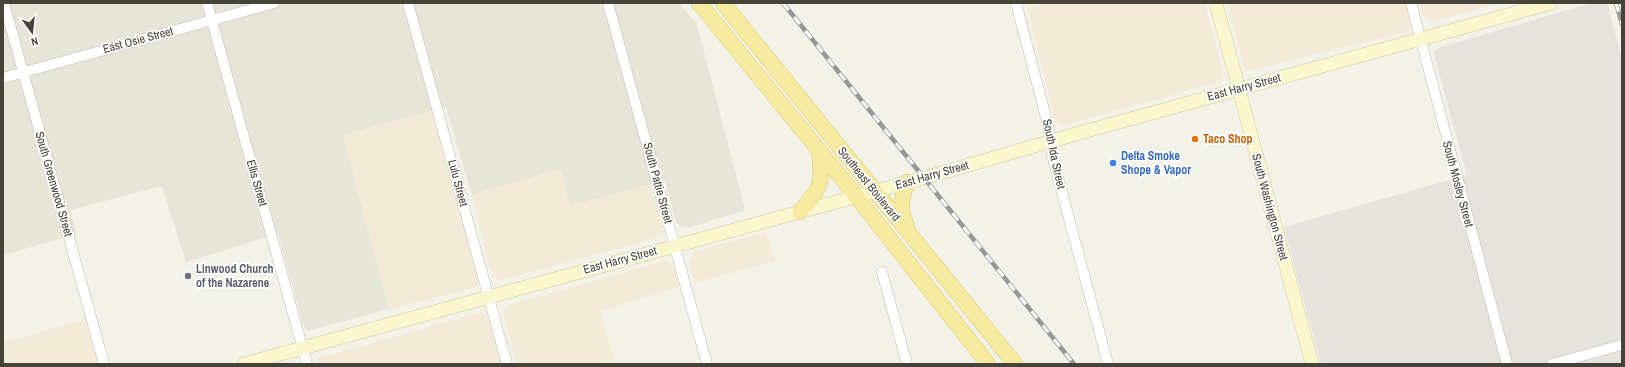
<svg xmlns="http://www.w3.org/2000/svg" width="1625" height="367" font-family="'Archivo Narrow',sans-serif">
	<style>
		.residential { fill: #e7e4d8 }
		.commercial { fill: #f3ebd7 }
		.industrial { fill: #e6e3de }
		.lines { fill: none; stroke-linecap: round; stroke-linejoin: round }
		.street-casing { stroke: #bebbad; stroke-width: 11 }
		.secondary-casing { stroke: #cfc99d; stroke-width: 14 }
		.primary-casing { stroke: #d9ca71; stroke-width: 16 }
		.street { stroke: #fff; stroke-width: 10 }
		.secondary { stroke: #faf6cd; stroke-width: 13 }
		.primary { stroke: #f5eaa0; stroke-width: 15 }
		.rail-casing { stroke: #979797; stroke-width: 4.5 }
		.rail { stroke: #fff; stroke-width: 3; stroke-dasharray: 9; stroke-linecap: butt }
		.food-dot { fill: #e8710a; stroke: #fff; stroke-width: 1.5 }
		.shop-dot { fill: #3f7fe0; stroke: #fff; stroke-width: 1.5 }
		.worship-dot { fill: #6b7280; stroke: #fff; stroke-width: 1.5 }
		.labels { text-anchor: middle; stroke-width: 3.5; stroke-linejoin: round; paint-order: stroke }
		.street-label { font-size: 12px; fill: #464338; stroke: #fff }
		.food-label { font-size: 12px; font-weight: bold; fill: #c56008; stroke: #fff; text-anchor: start }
		.shop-label { font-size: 12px; font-weight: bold; fill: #366cbe; stroke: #fff; text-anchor: start }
		.worship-label { font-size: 12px; font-weight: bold; fill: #5b616d; stroke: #fff; text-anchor: start }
	</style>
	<rect width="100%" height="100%" fill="#f3f2e9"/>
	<path class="residential" d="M 3,3 L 679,3 L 697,25 L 745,210 L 688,228 L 679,226 L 675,219 L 665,180 L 569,206 L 560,169 L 472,195 L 446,107 L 343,135 L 389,309 L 307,331 L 303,324 L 278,234 L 186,262 L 162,186 L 70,210 L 77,234 L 3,255 Z"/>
	<g class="commercial">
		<path d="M 1046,3 L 1205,3 L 1223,72 L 1222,78 L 1219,82 L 1064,125 L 1059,125 L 1055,119 L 1027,8 Z"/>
		<path d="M 1227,3 L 1405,3 L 1410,23 L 1409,29 L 1404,33 L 1250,71 L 1245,69 L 1243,65 Z"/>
		<path d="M 1419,3 L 1502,3 L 1431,22 L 1427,20 L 1422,14 Z"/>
		<path d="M 432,111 L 478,278 L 477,285 L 474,288 L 389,309 L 343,135 Z"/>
		<path d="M 560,169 L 570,206 L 650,184 L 664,230 L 663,234 L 657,238 L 502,280 L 496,279 L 489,266 L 472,195 Z"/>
		<path d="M 766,232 L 775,261 L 694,283 L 689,263 L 694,251 Z"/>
		<path d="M 664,261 L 670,263 L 674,267 L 680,287 L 600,311 L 614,359 L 596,364 L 517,364 L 504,318 L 503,310 L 508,305 Z"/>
		<path d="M 477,313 L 486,314 L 489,319 L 501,363 L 316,364 L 319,358 Z"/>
		<path d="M 85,319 L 98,364 L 3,364 L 3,340 L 5,342 Z"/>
	</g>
	<path class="industrial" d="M 1592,3 L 1607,3 L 1622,58 L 1622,364 L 1321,364 L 1284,227 L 1467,175 L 1435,58 L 1434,52 L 1438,48 Z"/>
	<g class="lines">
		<g class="street-casing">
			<g id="street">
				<path d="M 4,3 L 104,364"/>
				<path d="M 207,3 L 307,364"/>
				<path d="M 408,3 L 507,364"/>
				<path d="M 608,3 L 707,364"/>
				<path d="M 1016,3 L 1048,125 L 1052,155 L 1108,364"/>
				<path d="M 1411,3 L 1507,364"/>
				<path d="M 3,78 L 274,3"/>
				<path d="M 882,272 L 907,364"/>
				<path d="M 1552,364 L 1622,345"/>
			</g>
		</g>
		<g class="secondary-casing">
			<g id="secondary">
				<path d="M 1216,3 L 1312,364"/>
				<path d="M 244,364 L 924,178 L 1083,132 L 1551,3"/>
			</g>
		</g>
		<g class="primary-casing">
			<g id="primary">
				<path d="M 699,3 L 856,196 L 988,364"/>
				<path d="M 723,3 L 1015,364"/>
				<path d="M 800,212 C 822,186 823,184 819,151"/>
				<path d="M 907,227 C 899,205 901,203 907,182"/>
			</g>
		</g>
		<use href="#street" class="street"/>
		<use href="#secondary" class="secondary"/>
		<use href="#primary" class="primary"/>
		<g class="rail-casing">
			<g id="rail">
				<path d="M 783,3 L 1074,364"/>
				<path d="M 1616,3 L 1622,24"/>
			</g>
		</g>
		<use href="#rail" class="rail"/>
	</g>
	<circle class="food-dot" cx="1195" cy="139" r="4"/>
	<circle class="shop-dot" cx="1113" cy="163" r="4"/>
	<circle class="worship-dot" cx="188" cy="276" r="4"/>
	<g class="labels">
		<g class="street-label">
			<text transform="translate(138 40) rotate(-15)" y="4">East Osie Street</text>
			<text transform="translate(1244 87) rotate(-15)" y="4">East Harry Street</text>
			<text transform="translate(1054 154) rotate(78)" y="4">South Ida Street</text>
			<text transform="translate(932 175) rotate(-16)" y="4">East Harry Street</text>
			<text transform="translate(257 183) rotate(74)" y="4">Ellis Street</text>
			<text transform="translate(458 183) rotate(75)" y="4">Lulu Street</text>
			<text transform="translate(658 183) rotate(75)" y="4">South Pattie Street</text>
			<text transform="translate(54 184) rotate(74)" y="4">South Greenwood Street</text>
			<text transform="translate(869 184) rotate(51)" y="4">Southeast Boulevard</text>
			<text transform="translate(1458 184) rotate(75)" y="4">South Mosley Street</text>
			<text transform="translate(1270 207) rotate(75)" y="4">South Washington Street</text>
			<text transform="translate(620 260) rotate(-15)" y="4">East Harry Street</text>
		</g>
		<g class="food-label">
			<text x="1203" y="143">Taco Shop</text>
		</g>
		<g class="shop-label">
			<text x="1121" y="160">Delta Smoke<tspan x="1121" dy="14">Shope &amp; Vapor</tspan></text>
		</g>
		<g class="worship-label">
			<text x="196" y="273">Linwood Church<tspan x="196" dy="14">of the Nazarene</tspan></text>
		</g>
	</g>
	<rect width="1625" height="367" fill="none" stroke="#464338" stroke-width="8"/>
	<g transform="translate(32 32) rotate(165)" stroke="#ffffff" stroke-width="3" paint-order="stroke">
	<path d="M0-3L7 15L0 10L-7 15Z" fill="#464338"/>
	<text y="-6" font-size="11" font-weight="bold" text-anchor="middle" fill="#464338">N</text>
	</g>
</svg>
